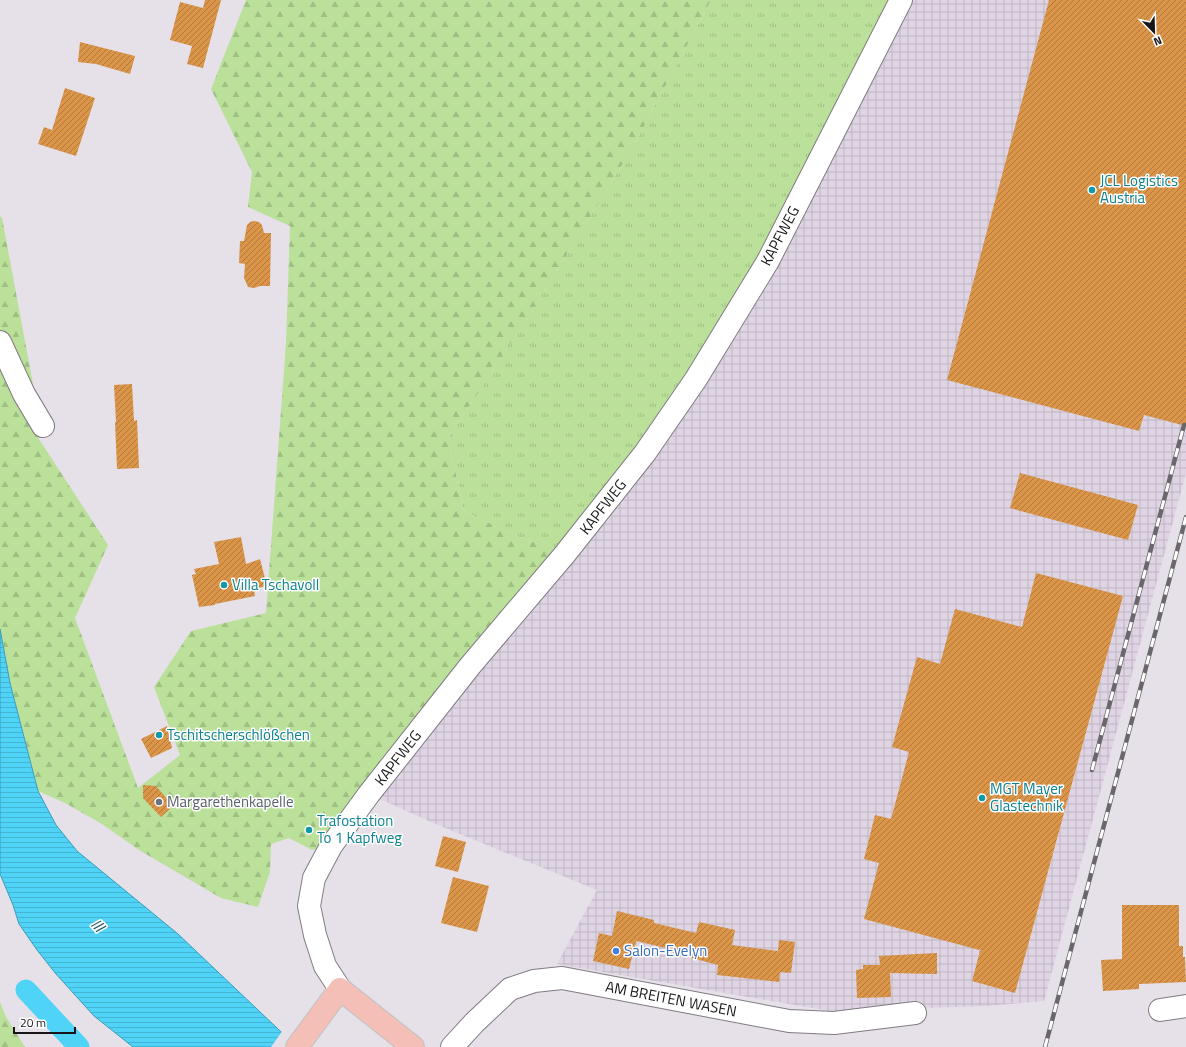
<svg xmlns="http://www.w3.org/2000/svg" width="1186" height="1047" font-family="'Titillium Web',sans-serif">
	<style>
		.industrial { fill: url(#industrial-grid) }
		.grass { fill: url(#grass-tufts) }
		.forest { fill: url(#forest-firs) }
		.water { fill: url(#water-rules); stroke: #3e9bb5 }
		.pier { fill: #e6e0e9 }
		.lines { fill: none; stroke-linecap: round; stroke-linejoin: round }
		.canal { stroke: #4fd4f8; stroke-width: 21 }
		.building { fill: url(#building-hatch) }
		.minor-casing { stroke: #817b83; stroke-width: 24 }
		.major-casing { stroke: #c3c2c3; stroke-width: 24 }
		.minor { stroke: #fff; stroke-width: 22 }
		.major { stroke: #f4bfb6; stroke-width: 22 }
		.rail-casing { stroke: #6a676c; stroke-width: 4.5 }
		.rail { stroke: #fff; stroke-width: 3; stroke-dasharray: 9; stroke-linecap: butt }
		.culture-dot { fill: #0f9aa8; stroke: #fff; stroke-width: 1.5 }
		.worship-dot { fill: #6b7280; stroke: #fff; stroke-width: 1.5 }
		.shop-dot { fill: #3f7fe0; stroke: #fff; stroke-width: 1.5 }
		.labels { text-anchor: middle; stroke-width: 3; stroke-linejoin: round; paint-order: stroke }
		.culture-label { font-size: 15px; fill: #0d838f; stroke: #fff; text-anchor: start }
		.street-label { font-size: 15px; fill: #171518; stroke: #fff }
		.worship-label { font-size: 15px; fill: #5b616d; stroke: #fff; text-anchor: start }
		.shop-label { font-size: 15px; fill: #366cbe; stroke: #fff; text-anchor: start }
		.water-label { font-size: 16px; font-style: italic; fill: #235968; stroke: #fff }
	</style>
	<defs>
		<pattern id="industrial-grid" width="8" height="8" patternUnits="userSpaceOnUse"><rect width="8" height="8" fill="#dfd4e3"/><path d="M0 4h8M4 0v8" fill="none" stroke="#bfb5c2"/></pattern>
		<pattern id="grass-tufts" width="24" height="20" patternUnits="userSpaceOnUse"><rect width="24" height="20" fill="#bae099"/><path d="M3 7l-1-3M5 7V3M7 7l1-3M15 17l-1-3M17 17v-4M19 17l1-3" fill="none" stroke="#9fbf83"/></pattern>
		<pattern id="forest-firs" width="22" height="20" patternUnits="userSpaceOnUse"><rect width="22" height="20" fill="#bae099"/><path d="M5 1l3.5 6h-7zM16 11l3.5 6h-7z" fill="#9fbf83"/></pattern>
		<pattern id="water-rules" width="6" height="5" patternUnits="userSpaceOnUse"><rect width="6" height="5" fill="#4fd4f8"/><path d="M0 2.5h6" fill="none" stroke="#44b5d4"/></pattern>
		<pattern id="building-hatch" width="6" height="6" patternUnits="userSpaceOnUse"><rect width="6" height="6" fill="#da9549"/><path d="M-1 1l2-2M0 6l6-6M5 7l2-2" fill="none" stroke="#b0783c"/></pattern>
	</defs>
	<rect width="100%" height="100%" fill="#e6e0e9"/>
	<path class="industrial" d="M 901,0 L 1186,0 L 1186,473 L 1044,1001 L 986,1006 L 830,1011 L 557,964 L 597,890 L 438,825 L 369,794 Z"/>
	<path class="grass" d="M 711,0 L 901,0 L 768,261 L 565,554 L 507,532 L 464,511 L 448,438 L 525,322 L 633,147 Z"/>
	<g class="forest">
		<path d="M 246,0 L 711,0 L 633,147 L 525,322 L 448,438 L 464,511 L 507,532 L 565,554 L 331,846 L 312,850 L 289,838 L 271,844 L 270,872 L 258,907 L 221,898 L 139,850 L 102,824 L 65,803 L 38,791 L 10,683 L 0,629 L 0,216 L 2,218 L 33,384 L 33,430 L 108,545 L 75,618 L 138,788 L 180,755 L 154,687 L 191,631 L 266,613 L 286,343 L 290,226 L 248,207 L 252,172 L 211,89 Z"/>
		<path d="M 0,1002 L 6,1017 L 25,1047 L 0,1047 Z"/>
	</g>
	<path class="water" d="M 0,629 L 10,683 L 38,791 L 56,825 L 77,851 L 178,934 L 297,1047 L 133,1047 L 94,1016 L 56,974 L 37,950 L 19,924 L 13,905 L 0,874 Z"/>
	<path class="pier" d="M 283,1030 L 298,1046 L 299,1047 L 271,1047 Z"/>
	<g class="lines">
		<path class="canal" d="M 26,990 L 79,1047"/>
	</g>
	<g class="building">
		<path d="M 205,0 L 221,0 L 203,68 L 187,64 L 192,46 L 170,40 L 180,2 L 203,8 Z"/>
		<path d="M 1049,0 L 1186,0 L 1186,426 L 1144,415 L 1139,431 L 947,380 Z"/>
		<path d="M 80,42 L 135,56 L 130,74 L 96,64 L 78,62 Z"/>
		<path d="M 65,88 L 95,98 L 76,156 L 38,144 L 44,127 L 52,130 Z"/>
		<path d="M 254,221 L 259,222 L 262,225 L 264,233 L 271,233 L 270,286 L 260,286 L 254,288 L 248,287 L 244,278 L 245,264 L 239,263 L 240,241 L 244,241 L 247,225 L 250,222 Z"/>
		<path d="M 132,384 L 134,421 L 137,420 L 139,468 L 117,469 L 115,422 L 116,422 L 114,385 Z"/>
		<path d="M 1020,473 L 1138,505 L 1128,540 L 1010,508 Z"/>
		<path d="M 241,537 L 246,564 L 260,559 L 267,586 L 254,589 L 255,596 L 215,604 L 215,605 L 199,607 L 192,575 L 196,574 L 194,569 L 219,564 L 214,542 Z"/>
		<path d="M 1036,573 L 1123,596 L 1015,993 L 972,981 L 980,951 L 983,951 L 864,919 L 879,863 L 864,859 L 875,815 L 891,819 L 909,752 L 892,747 L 917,657 L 940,664 L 955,609 L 1022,627 Z"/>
		<path d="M 167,726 L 172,748 L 151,758 L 141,739 Z"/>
		<path d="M 143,785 L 156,786 L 173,806 L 161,817 L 143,798 Z"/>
		<path d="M 443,836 L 466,842 L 458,872 L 435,866 Z"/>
		<path d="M 453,877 L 489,886 L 477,932 L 441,923 Z"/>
		<path d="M 1122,905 L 1179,905 L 1179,946 L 1183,946 L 1183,957 L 1185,957 L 1186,982 L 1139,984 L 1139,989 L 1103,991 L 1101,960 L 1122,959 Z"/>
		<path d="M 617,911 L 654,920 L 654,923 L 696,933 L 699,922 L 735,930 L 732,945 L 778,951 L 779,940 L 795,942 L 791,973 L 780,972 L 779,982 L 717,975 L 718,965 L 670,952 L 670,949 L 636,941 L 629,969 L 593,961 L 599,933 L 612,936 Z"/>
		<path d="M 937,953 L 937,974 L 890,973 L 891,997 L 857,998 L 856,970 L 863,969 L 863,965 L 880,965 L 879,956 Z"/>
	</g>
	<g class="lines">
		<g class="minor-casing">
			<g id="minor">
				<path d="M 0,342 L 24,394 L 43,426"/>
				<path d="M 340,989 L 325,966 L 315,935 L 309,906 L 314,878 L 331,846 L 369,794 L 470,666 L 565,554 L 645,453 L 696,379 L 768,261 L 901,0"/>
				<path d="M 1160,1010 L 1186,1006"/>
				<path d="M 452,1047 L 474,1023 L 510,989 L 534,981 L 562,978 L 789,1021 L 834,1023 L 915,1013"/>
			</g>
		</g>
		<g class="major-casing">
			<path id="major" d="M 297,1047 L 340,989 L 413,1047"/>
		</g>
		<use href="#minor" class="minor"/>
		<use href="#major" class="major"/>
		<g class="rail-casing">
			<g id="rail">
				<path d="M 1092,770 L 1184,425"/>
				<path d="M 1045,1047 L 1186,517"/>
			</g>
		</g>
		<use href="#rail" class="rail"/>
	</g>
	<g class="culture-dot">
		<circle cx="1092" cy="190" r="4"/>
		<circle cx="224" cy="585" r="4"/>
		<circle cx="159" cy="735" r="4"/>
		<circle cx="982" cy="798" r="4"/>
		<circle cx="309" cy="830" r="4"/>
	</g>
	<circle class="worship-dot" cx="159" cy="802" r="4"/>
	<circle class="shop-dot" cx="616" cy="951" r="4"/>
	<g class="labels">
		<g class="culture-label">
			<text x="1100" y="186">JCL Logistics<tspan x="1100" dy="17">Austria</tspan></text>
			<text x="232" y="590">Villa Tschavoll</text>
			<text x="167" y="740">Tschitscherschlößchen</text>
			<text x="990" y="794">MGT Mayer<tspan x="990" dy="17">Glastechnik</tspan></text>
			<text x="317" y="826">Trafostation<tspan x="317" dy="17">To 1 Kapfweg</tspan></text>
		</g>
		<g class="street-label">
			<text transform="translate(780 236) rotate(-62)" y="5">KAPFWEG</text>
			<text transform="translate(603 507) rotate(-52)" y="5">KAPFWEG</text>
			<text transform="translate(398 758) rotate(-52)" y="5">KAPFWEG</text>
			<text transform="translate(671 999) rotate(11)" y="5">AM BREITEN WASEN</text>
		</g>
		<g class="worship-label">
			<text x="167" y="807">Margarethenkapelle</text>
		</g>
		<g class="shop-label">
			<text x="624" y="956">Salon-Evelyn</text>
		</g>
		<g class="water-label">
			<text transform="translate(98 925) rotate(48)" y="6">Ill</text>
		</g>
	</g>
	<g transform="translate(1154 32) rotate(157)" stroke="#ffffff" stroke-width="3" paint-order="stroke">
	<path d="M0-3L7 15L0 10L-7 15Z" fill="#171518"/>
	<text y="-6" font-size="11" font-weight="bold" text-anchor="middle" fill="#171518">N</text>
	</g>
	<path d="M14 1027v6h61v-6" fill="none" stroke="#171518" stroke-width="2"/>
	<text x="20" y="1027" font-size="12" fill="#171518" stroke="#ffffff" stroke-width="3" paint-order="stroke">20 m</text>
</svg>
